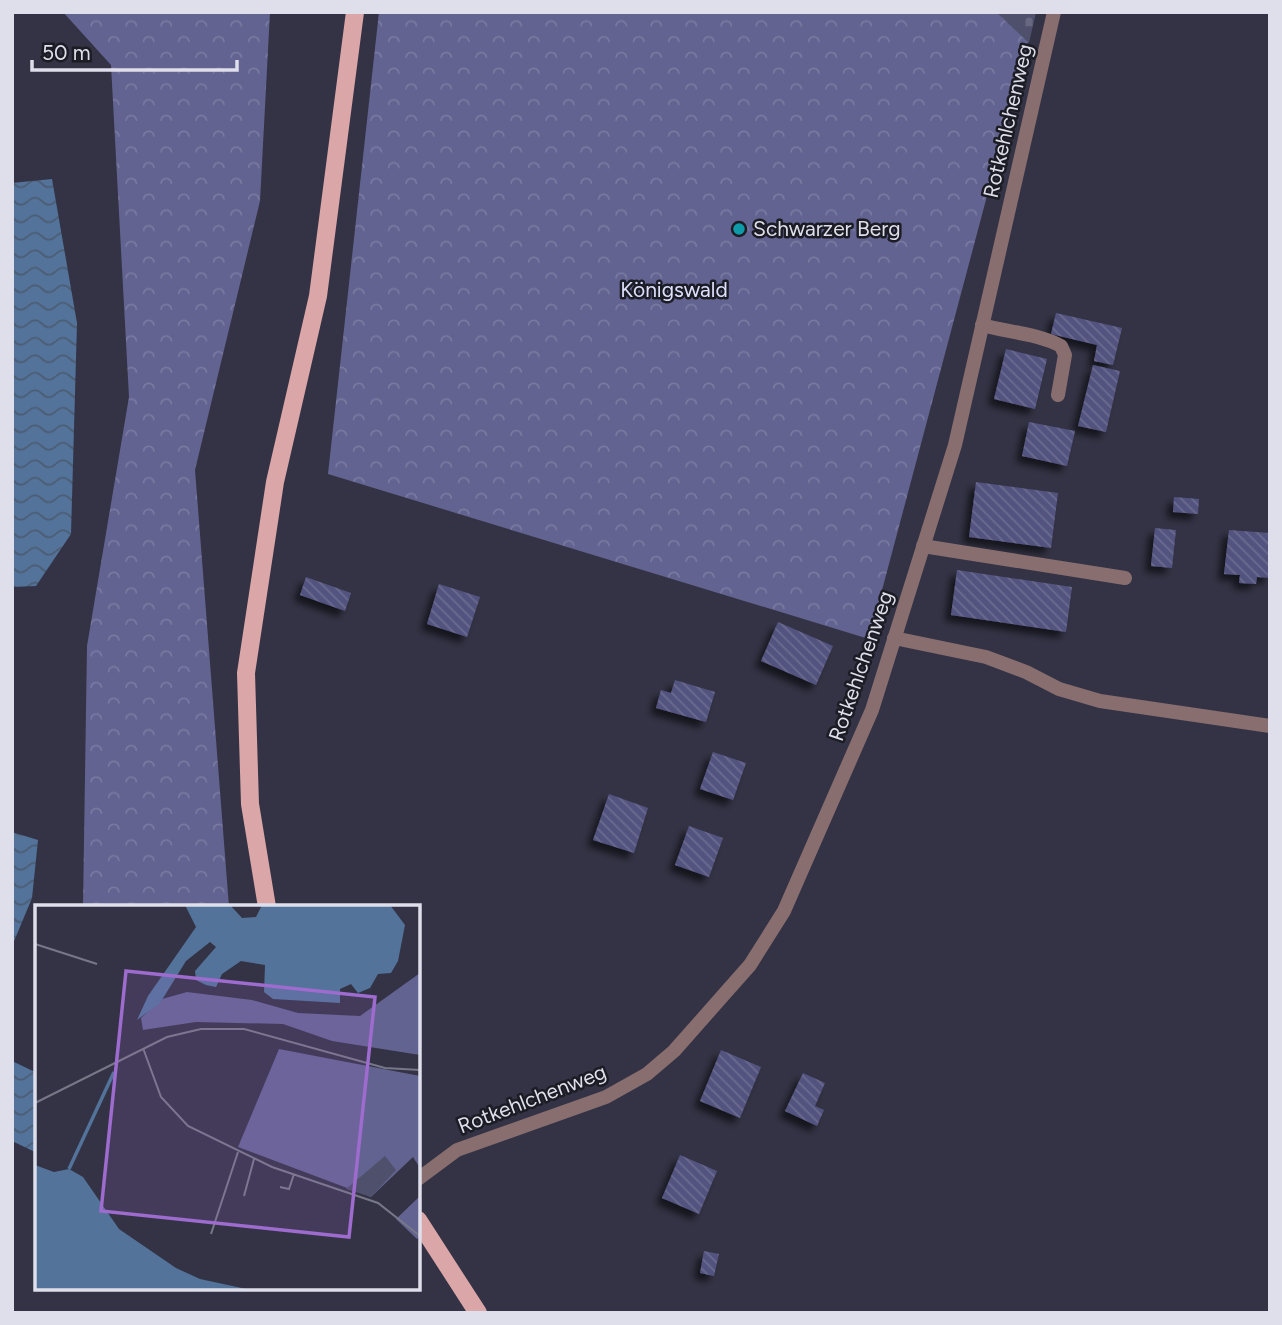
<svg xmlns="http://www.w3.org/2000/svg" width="1282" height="1325" font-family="Figtree,sans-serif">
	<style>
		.forest { fill: url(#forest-crowns) }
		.cemetery { fill: url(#cemetery-stones) }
		.water { fill: url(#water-waves) }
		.building { fill: url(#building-back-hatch); filter: url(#shadow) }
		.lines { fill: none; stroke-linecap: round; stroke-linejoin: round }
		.lane { stroke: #886e6f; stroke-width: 14 }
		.street { stroke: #886e6f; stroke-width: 14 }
		.primary { stroke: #daa6a7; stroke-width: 18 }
		.culture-dot { fill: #0f9aa8; stroke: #1b1c24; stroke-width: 2.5 }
		.labels { text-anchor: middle; stroke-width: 5; stroke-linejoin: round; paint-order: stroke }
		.street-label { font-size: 21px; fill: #dedfeb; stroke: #1b1c24 }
		.poi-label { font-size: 21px; fill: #dedfeb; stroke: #1b1c24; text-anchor: start }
		.park-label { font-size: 21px; fill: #dee0fe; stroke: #1b1c24 }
		.inset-river { fill: none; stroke: #53739a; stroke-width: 3.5 }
		.inset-road { fill: none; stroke: #777887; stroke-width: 2 }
		.view { fill: #9e6bce; fill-opacity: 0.15; stroke: #9e6bce; stroke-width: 3.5 }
		.inset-edge { fill: none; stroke: #dedfeb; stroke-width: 3.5 }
	</style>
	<defs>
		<pattern id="forest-crowns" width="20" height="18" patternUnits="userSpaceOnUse" patternTransform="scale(1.75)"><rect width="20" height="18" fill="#636391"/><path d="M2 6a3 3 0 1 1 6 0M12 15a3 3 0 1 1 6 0" fill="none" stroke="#7979a1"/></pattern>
		<pattern id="cemetery-stones" width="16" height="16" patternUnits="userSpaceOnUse" patternTransform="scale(1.75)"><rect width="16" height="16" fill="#4f506c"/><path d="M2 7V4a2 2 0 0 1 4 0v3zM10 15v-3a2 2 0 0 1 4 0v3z" fill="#686981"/></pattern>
		<pattern id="water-waves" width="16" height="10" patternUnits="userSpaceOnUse" patternTransform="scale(1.75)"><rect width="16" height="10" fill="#53739a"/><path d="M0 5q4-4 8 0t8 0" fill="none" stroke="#4c5d74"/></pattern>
		<pattern id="building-back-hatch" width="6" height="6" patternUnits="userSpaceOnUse" patternTransform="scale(1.75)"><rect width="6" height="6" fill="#53537f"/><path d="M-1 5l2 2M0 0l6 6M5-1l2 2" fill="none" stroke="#6b6b91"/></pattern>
		<filter id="shadow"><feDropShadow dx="-6" dy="6" stdDeviation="3.5" flood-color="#0009"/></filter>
	</defs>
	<rect width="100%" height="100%" fill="#333345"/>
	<g class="forest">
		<path d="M 63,12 L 270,12 L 260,201 L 195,470 L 229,907 L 83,907 L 87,646 L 129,397 L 111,65 Z"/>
		<path d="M 379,12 L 1036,12 L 869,639 L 328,474 Z"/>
	</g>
	<path class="cemetery" d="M 996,12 L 1036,12 L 1029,43 Z"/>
	<g class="water">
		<path d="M 52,179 L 77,323 L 71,534 L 36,586 L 12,587 L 12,183 Z"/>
		<path d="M 12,832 L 38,840 L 32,898 L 12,946 Z"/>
		<path d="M 12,1061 L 37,1073 L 37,1153 L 12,1141 Z"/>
	</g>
	<g class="building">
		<path d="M 1056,313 L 1122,328 L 1113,365 L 1094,361 L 1097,345 L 1051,334 Z"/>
		<path d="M 1006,349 L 1047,359 L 1035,409 L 994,399 Z"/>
		<path d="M 1093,365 L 1120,371 L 1106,432 L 1078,426 Z"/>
		<path d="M 1029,422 L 1075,431 L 1067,466 L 1022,456 Z"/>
		<path d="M 976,482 L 1058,493 L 1051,548 L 969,537 Z"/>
		<path d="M 1174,497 L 1199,499 L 1198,514 L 1173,512 Z"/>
		<path d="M 1155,528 L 1176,530 L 1172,568 L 1151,566 Z"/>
		<path d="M 1229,530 L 1270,533 L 1270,578 L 1257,577 L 1256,584 L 1239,583 L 1240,575 L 1224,574 Z"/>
		<path d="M 957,570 L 1072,587 L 1066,632 L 951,615 Z"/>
		<path d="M 306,577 L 351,593 L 345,611 L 300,595 Z"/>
		<path d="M 439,584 L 480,597 L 467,637 L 427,624 Z"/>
		<path d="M 778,622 L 833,646 L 816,685 L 761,661 Z"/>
		<path d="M 675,680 L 715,692 L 706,722 L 656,708 L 661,690 L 671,693 Z"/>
		<path d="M 713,752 L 746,763 L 733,800 L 700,789 Z"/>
		<path d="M 609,794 L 648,808 L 634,853 L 593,840 Z"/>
		<path d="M 689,826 L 723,838 L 709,877 L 675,865 Z"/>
		<path d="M 721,1050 L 761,1067 L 740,1118 L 700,1101 Z"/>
		<path d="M 803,1073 L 825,1083 L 815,1106 L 824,1110 L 817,1126 L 785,1111 Z"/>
		<path d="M 680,1155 L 717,1171 L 699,1214 L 662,1198 Z"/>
		<path d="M 704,1251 L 719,1254 L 714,1276 L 700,1273 Z"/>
	</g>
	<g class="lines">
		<g class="lane">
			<path d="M 982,325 C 1007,332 1040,334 1061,346 L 1065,355 L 1058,395"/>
			<path d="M 923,546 L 1125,578"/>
			<path d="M 894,638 L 986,657 L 1026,672 L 1059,689 L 1100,701 L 1270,726"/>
		</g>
		<path class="street" d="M 418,1179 L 457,1150 L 606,1097 L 647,1074 L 674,1051 L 750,965 L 784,911 L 872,710 L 955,445 L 1054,12"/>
		<g class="primary">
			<path d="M 267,907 L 250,804 L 246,673 L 275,482 L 318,296 L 355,12"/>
			<path d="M 418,1220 L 478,1313"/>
		</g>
	</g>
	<circle class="culture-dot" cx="739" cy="229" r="7"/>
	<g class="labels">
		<g class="street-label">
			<text transform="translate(1008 121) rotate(-77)" y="7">Rotkehlchenweg</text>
			<text transform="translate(861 666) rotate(-71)" y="7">Rotkehlchenweg</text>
			<text transform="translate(532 1099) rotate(-21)" y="7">Rotkehlchenweg</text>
		</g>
		<g class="poi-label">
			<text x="753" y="236">Schwarzer Berg</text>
		</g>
		<g class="park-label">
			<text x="674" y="297">Königswald</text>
		</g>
	</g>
	<g transform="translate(35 905)">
		<rect width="385" height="385" fill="#333345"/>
		<path d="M 385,68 L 385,150 L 297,136 L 248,119 L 161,117 L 108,125 L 106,113 L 127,94 L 152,87 L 217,95 L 263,108 L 325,111 ZM 244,144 L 385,171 L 385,263 L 378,252 L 336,292 L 203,242 ZM 385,291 L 385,332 L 382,334 L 361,314 Z" fill="#636391"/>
		<path d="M 350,251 L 361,265 L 336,292 L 311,284 Z" fill="#4f506c"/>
		<path d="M 150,0 L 195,0 L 207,13 L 221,12 L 227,0 L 355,0 L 370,20 L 363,56 L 356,68 L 343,69 L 335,83 L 323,88 L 316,79 L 305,84 L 305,98 L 238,94 L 229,87 L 230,60 L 206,56 L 187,69 L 181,82 L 171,80 L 161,75 L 160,66 L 181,42 L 175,37 L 151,56 L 125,98 L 102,115 L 113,91 L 161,22 ZM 0,260 L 19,267 L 34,264 L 48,272 L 84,324 L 141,363 L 165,374 L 216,385 L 0,385 Z" fill="#53739a"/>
		<path class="inset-river" d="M 34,264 L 79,167"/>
		<path class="inset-road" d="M 0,39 L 62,59M 108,143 L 126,192 L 153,221 L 237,262 L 343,298 L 385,331M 0,198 L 132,132 L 166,124 L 209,124 L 350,163 L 385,165M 245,282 L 254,284 L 259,269M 209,291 L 219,254M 176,329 L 203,247"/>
		<path class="view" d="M 91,66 L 340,92 L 314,332 L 66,306 Z"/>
		<rect width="385" height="385" class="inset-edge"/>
	</g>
	<rect width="1282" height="1325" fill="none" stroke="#dedfeb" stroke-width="28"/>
	<path d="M32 60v10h205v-10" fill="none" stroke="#dedfeb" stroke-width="3.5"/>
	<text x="42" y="60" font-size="21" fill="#dedfeb" stroke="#1b1c24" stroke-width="5" paint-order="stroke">50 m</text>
</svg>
